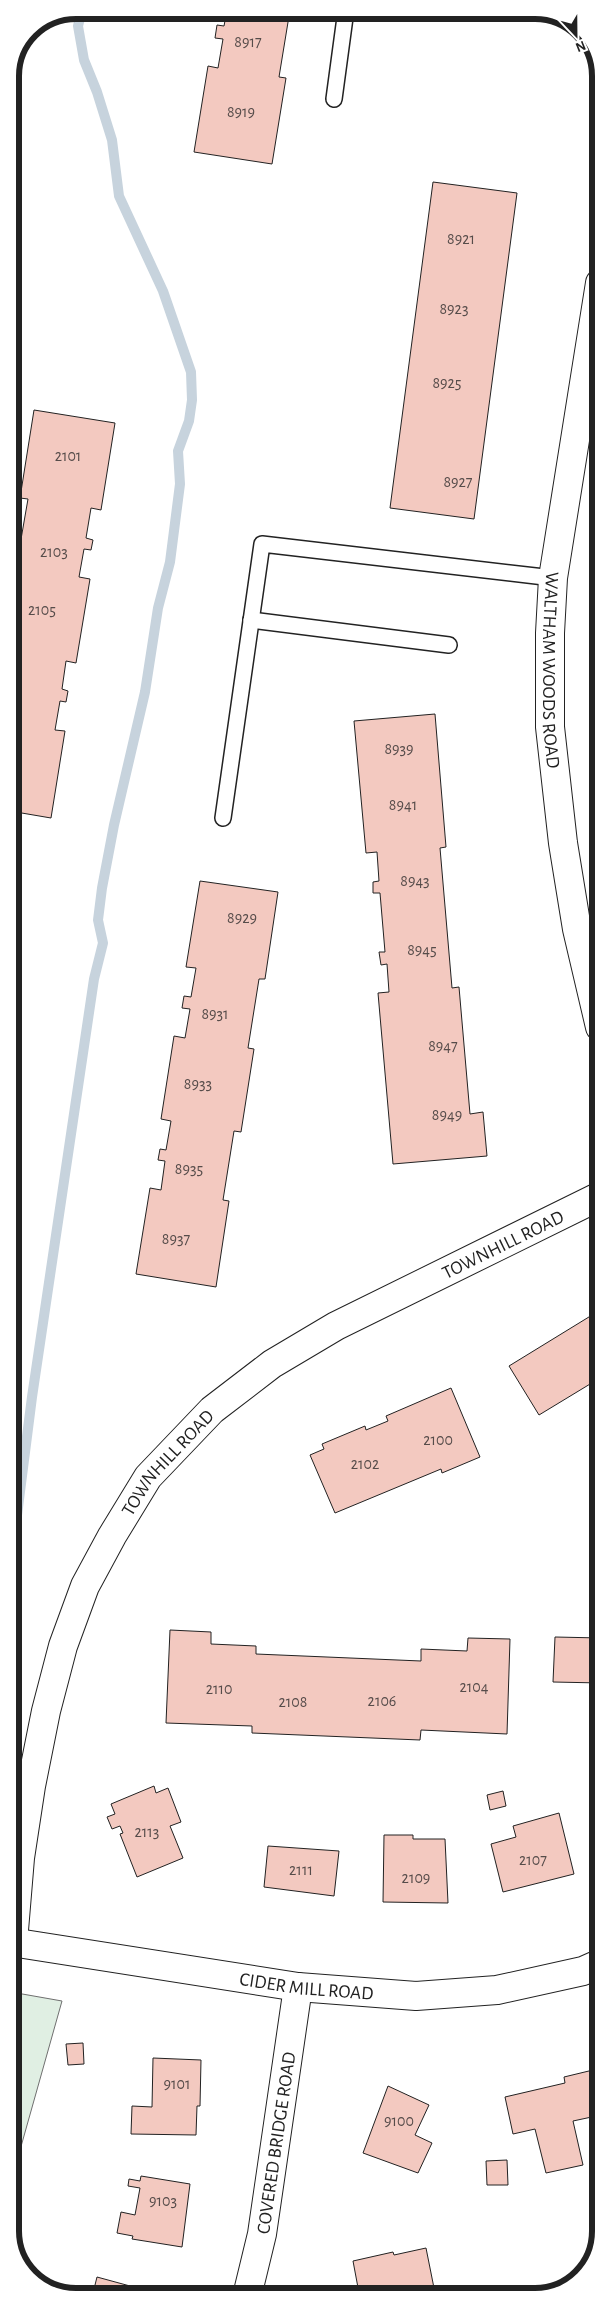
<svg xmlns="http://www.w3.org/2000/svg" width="611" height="2307" font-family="'Alegreya Sans',sans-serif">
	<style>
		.green { fill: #e0efe3; stroke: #6f6f6f }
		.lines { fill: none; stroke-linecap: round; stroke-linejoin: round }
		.stream { stroke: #c7d3dd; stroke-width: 10 }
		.building { fill: #f3c9c0; stroke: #222 }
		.service-casing { stroke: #222; stroke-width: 18 }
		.minor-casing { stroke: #222; stroke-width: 30 }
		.tertiary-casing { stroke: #222; stroke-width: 30 }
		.service { stroke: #fff; stroke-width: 15 }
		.minor { stroke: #fff; stroke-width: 28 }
		.tertiary { stroke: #fff; stroke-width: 28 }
		.labels { text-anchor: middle; stroke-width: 4; stroke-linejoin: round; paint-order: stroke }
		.number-label { font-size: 16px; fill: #564c4a }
		.street-label { font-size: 19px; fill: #222; stroke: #fff }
		.rim { fill: none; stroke: #222; stroke-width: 6 }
	</style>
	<rect width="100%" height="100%" fill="#fff"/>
	<path class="green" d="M 11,1992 L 62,2001 L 11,2182 Z"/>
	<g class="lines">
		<g class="stream">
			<path d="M 15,1531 L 32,1397 L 94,979 L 103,943 L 98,920 L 102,888 L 114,825 L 145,692 L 158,608 L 170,562 L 180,484 L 178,451 L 189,421 L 192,400 L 191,372 L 163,291 L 119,196 L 112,140 L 97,92 L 84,60 L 78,26 L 82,10"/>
			<path d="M 11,2035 L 13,2020"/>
		</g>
	</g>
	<g class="building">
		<path d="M 227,10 L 290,10 L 279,77 L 286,78 L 272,164 L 194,152 L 208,66 L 218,68 L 223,39 L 215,38 L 217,25 L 224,26 Z"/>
		<path d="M 433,182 L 517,193 L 474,519 L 390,508 Z"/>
		<path d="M 34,410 L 115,423 L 101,510 L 91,508 L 86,538 L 93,540 L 91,550 L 84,549 L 79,577 L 90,579 L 76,663 L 66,661 L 62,689 L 68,691 L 66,702 L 60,701 L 55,730 L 65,731 L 51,818 L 10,811 L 10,567 L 16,568 L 28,499 L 20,498 Z"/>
		<path d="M 435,714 L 446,847 L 440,848 L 452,988 L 459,987 L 470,1114 L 483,1112 L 487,1156 L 393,1164 L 378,993 L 389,992 L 387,964 L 381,965 L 379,952 L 385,952 L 380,893 L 373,893 L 373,882 L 379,881 L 377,852 L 366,853 L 354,721 Z"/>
		<path d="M 200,881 L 278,892 L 265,979 L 259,979 L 248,1048 L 254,1049 L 241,1132 L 234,1131 L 223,1200 L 229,1201 L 216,1287 L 136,1274 L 150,1188 L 161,1190 L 165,1161 L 158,1160 L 160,1149 L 166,1150 L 171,1121 L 161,1119 L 174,1036 L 185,1038 L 190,1009 L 182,1008 L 184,996 L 191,997 L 196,968 L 186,967 Z"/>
		<path d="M 597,1312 L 600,1318 L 600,1378 L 539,1415 L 509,1366 Z"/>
		<path d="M 451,1388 L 480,1457 L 442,1473 L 441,1469 L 335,1513 L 310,1455 L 324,1449 L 322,1444 L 365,1426 L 366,1430 L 388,1421 L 386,1416 Z"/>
		<path d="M 170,1630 L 211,1632 L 211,1644 L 256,1646 L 256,1654 L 421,1661 L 421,1649 L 467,1651 L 468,1638 L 510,1639 L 507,1734 L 421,1730 L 420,1740 L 252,1733 L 252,1726 L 166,1723 Z"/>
		<path d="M 555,1637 L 601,1638 L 601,1683 L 553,1682 Z"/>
		<path d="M 154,1786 L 156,1793 L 168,1788 L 181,1822 L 170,1826 L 183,1858 L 137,1877 L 120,1834 L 123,1833 L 120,1826 L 112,1829 L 107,1817 L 115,1814 L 111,1804 Z"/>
		<path d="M 503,1791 L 506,1806 L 490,1810 L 487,1795 Z"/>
		<path d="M 559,1813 L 574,1874 L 503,1892 L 491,1844 L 516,1837 L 513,1826 Z"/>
		<path d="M 384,1835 L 413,1835 L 413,1839 L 445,1839 L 448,1903 L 383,1902 Z"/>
		<path d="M 268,1846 L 339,1851 L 334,1896 L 264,1887 Z"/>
		<path d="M 83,2043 L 84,2064 L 68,2065 L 66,2044 Z"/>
		<path d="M 153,2058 L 201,2060 L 200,2106 L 197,2106 L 196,2135 L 131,2134 L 132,2106 L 152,2107 Z"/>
		<path d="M 593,2070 L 601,2115 L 573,2121 L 583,2165 L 546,2173 L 535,2129 L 513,2134 L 505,2097 L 565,2083 L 564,2077 Z"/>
		<path d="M 388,2086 L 429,2105 L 415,2135 L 432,2143 L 418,2173 L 363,2153 Z"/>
		<path d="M 507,2160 L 508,2185 L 487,2185 L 486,2161 Z"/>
		<path d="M 141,2176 L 190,2184 L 182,2247 L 132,2239 L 133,2236 L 117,2233 L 121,2212 L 135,2215 L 140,2188 L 128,2186 L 129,2179 L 140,2181 Z"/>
		<path d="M 426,2248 L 434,2288 L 410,2293 L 411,2296 L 354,2296 L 354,2294 L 359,2293 L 353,2261 L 393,2252 L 394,2255 Z"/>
		<path d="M 97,2277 L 163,2295 L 162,2297 L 92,2297 Z"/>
	</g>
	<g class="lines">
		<g class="service-casing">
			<g id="service">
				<path d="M 334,99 L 346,10"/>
				<path d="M 251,620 L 449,645"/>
				<path d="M 223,818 L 262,544 L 553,578"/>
			</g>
		</g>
		<g class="minor-casing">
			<g id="minor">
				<path id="s1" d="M 11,1942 L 298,1987 L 416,1996 L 497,1990 L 583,1971 L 601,1963"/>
				<path id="s2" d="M 13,1942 L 20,1858 L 31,1786 L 46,1711 L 63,1646 L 85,1586 L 112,1536 L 148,1477 L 212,1410 L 272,1364 L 336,1326 L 600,1196"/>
				<path id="s3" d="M 247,2296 L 262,2234 L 298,1987"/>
			</g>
		</g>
		<g class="tertiary-casing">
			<g id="tertiary">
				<path id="s4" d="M 600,283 L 553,578 L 550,633 L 550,727 L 563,843 L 577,929 L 600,1027"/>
			</g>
		</g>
		<use href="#service" class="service"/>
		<use href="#minor" class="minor"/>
		<use href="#tertiary" class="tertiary"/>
	</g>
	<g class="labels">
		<g class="number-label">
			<text x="248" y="47">8917</text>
			<text x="241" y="117">8919</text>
			<text x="461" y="244">8921</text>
			<text x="454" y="314">8923</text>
			<text x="447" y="388">8925</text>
			<text x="68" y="461">2101</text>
			<text x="458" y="487">8927</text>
			<text x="54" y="557">2103</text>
			<text x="42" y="615">2105</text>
			<text x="399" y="754">8939</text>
			<text x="403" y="810">8941</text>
			<text x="415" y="886">8943</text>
			<text x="242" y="923">8929</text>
			<text x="422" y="955">8945</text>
			<text x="215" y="1019">8931</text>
			<text x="443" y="1051">8947</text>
			<text x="198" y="1089">8933</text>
			<text x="447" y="1120">8949</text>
			<text x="189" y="1174">8935</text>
			<text x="176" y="1244">8937</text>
			<text x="438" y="1445">2100</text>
			<text x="365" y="1469">2102</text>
			<text x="474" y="1692">2104</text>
			<text x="219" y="1694">2110</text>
			<text x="382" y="1706">2106</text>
			<text x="293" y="1707">2108</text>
			<text x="147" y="1837">2113</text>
			<text x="533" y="1865">2107</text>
			<text x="301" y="1875">2111</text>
			<text x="416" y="1883">2109</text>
			<text x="177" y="2089">9101</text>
			<text x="399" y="2126">9100</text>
			<text x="163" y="2206">9103</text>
		</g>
		<g class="street-label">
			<text dy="7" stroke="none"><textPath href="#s4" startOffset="391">WALTHAM WOODS ROAD</textPath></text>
			<text dy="7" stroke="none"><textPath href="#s2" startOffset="919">TOWNHILL ROAD</textPath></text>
			<text dy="7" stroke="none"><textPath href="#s2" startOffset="514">TOWNHILL ROAD</textPath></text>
			<text dy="7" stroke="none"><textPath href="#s1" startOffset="299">CIDER MILL ROAD</textPath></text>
			<text dy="7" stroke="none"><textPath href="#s3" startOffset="156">COVERED BRIDGE ROAD</textPath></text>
		</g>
	</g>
	<path d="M0 0H611V2307H0ZM76 19H535A57 57 0 0 1 592 76V2231A57 57 0 0 1 535 2288H76A57 57 0 0 1 19 2231V76A57 57 0 0 1 76 19Z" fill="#fff" fill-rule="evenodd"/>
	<path class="rim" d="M76 19H535A57 57 0 0 1 592 76V2231A57 57 0 0 1 535 2288H76A57 57 0 0 1 19 2231V76A57 57 0 0 1 76 19Z"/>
	<g transform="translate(576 35) rotate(158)" stroke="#ffffff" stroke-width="4" paint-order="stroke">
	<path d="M0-4L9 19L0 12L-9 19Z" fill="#222222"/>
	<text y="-8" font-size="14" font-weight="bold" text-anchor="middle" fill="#222222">N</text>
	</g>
</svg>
